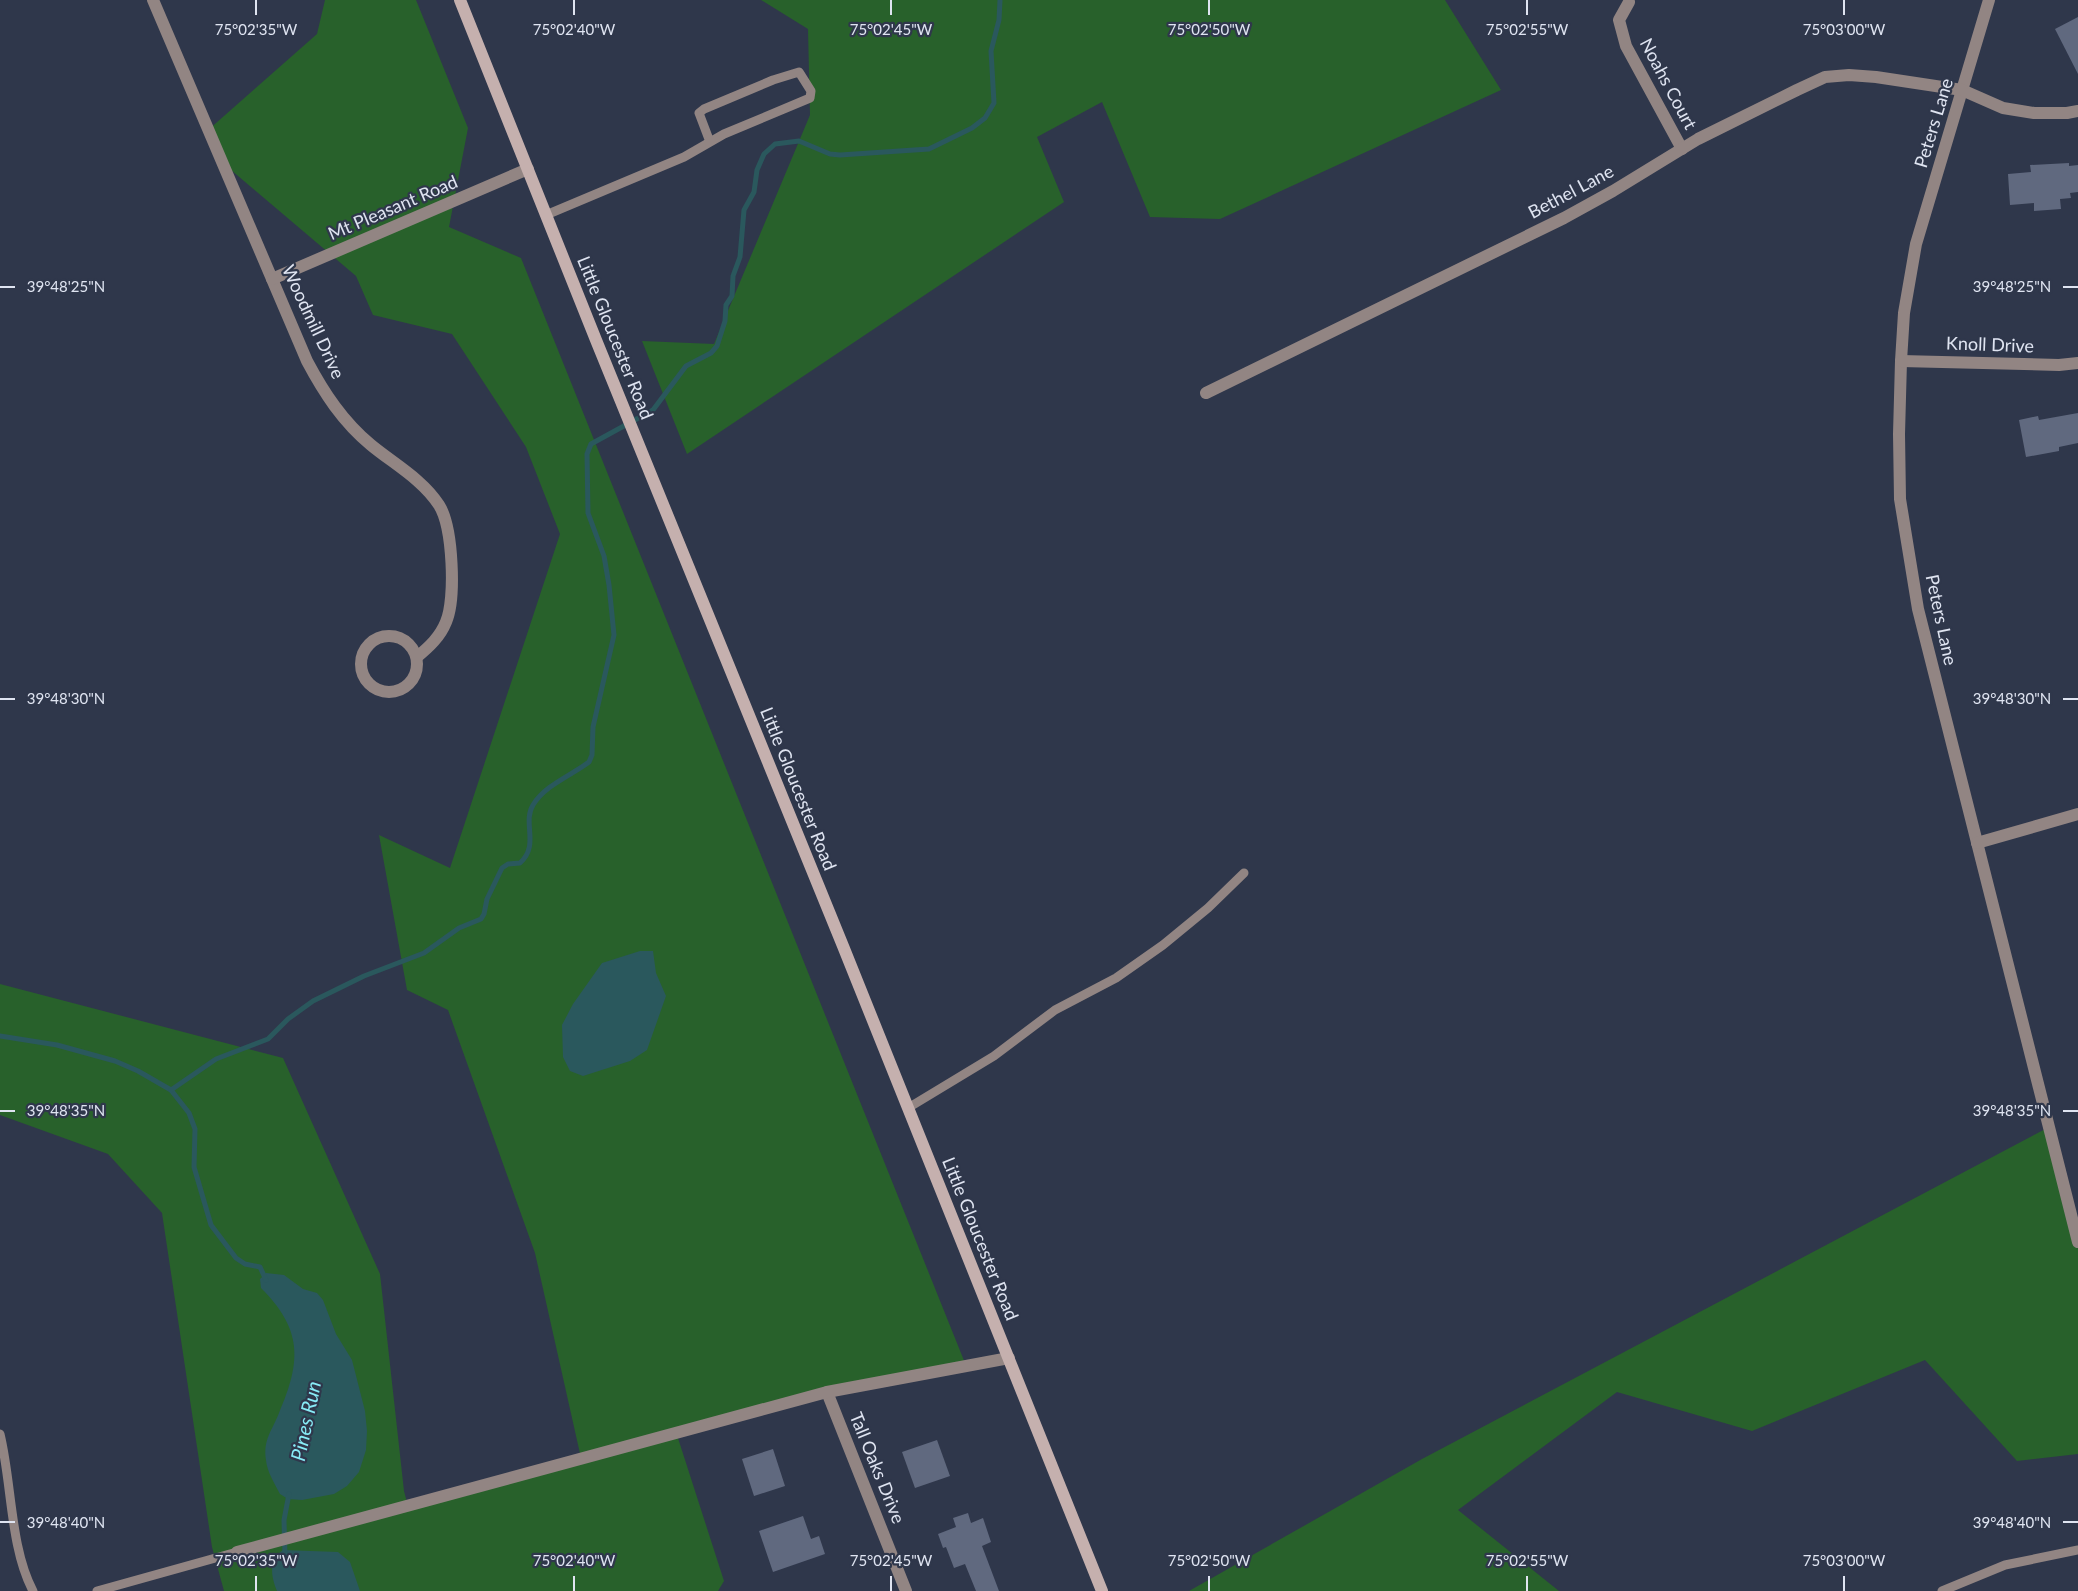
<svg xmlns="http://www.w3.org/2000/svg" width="2078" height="1591" font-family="Lato,sans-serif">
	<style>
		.green { fill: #28612b }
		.water { fill: #2a585d }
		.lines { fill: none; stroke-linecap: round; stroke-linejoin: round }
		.stream { stroke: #2a585d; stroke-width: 5 }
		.building { fill: #60697f }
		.lane { stroke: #928583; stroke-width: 9 }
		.street { stroke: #928583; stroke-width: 12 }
		.secondary { stroke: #c5b0ae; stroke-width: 12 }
		.ticks { fill: none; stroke: #dfe4f1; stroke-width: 2 }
		.labels { text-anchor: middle; stroke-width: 4.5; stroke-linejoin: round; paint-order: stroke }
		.street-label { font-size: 18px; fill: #dfe4f1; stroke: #2f374b }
		.water-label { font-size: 20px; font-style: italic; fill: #88ebf7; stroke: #2f374b }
		.ticks-label { font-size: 15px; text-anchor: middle; fill: #dfe4f1; stroke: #2f374b; stroke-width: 4.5; stroke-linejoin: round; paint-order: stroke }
	</style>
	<rect width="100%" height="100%" fill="#2f374b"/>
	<g class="green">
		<path d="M 325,0 L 416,0 L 468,128 L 449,227 L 521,258 L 965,1363 L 677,1435 L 724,1581 L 718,1591 L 224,1591 L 212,1547 L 162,1213 L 108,1154 L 0,1115 L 0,984 L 283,1058 L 380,1274 L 404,1491 L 409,1510 L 581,1458 L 535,1253 L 448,1010 L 407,990 L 379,835 L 450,868 L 560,534 L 526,447 L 452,334 L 373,315 L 356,276 L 224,164 L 207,131 L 317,34 Z"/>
		<path d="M 761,0 L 1445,0 L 1501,90 L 1220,219 L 1150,217 L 1102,102 L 1037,137 L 1064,202 L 687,454 L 642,341 L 714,344 L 810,115 L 808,29 Z"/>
		<path d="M 2053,1125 L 2078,1232 L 2078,1454 L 2017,1461 L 1925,1360 L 1752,1431 L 1617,1392 L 1458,1510 L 1559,1591 L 1189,1591 L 1422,1459 Z"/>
	</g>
	<g class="water">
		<path d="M 640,951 L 653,951 L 656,973 L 666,996 L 647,1050 L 630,1061 L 583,1076 L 570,1071 L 563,1057 L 562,1025 L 573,1004 L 602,963 Z"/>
		<path d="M 266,1273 L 284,1275 L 303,1289 L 317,1293 L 323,1300 L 336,1334 L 352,1360 L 365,1411 L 367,1431 L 366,1450 L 359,1472 L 347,1486 L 334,1494 L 302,1500 L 288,1499 L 280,1494 C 275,1484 267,1472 266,1460 C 263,1439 272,1431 279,1413 C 302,1360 302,1329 261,1288 L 260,1279 Z"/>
		<path d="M 283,1550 L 338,1552 L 350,1562 L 360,1591 L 277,1591 C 271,1577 268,1560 283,1550 Z"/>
	</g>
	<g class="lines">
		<g class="stream">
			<path d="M 0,1036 L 57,1045 L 115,1061 L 138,1071 L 171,1090 L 189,1113 L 195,1129 L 194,1167 L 211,1225 L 236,1258 L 245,1264 L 260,1267 L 266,1280"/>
			<path d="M 171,1090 L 216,1059 L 268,1039 L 288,1019 L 313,1001 L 364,976 L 424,953 L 459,928 L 481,919 L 484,914 L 487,899 L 502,868 L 508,864 L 520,863 C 540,845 522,823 533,805 C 545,785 572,775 589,762 L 592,755 L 593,727 L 614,635 L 609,585 L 604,556 L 588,513 L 587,454 L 591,444 L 653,410 L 686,366 L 711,353 L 717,346 L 725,321 L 726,305 L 732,296 L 733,276 L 740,257 L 744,210 L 754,192 L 757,170 L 764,154 L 775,144 L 799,141 L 830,154 L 840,155 L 929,149 L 972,128 L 985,118 L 994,103 L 991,51 L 999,20 L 1000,0"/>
			<path d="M 285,1556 L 284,1520 L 289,1494"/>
		</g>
	</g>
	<g class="building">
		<path d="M 2078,17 L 2078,74 L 2055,29 Z"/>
		<path d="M 2069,163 L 2069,166 L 2078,165 L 2078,192 L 2070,193 L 2071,198 L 2060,199 L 2061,209 L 2034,211 L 2034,203 L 2010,205 L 2008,174 L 2031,172 L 2030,165 Z"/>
		<path d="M 2078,413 L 2078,443 L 2059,447 L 2059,451 L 2026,457 L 2019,420 L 2038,416 L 2039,420 Z"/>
		<path d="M 937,1440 L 950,1476 L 915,1488 L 902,1452 Z"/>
		<path d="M 773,1449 L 785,1486 L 754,1496 L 742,1459 Z"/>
		<path d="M 968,1513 L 971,1523 L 983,1518 L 991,1542 L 982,1546 L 999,1591 L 976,1591 L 965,1564 L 954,1568 L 946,1547 L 943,1548 L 938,1534 L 956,1527 L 953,1518 Z"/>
		<path d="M 803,1516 L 811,1539 L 819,1536 L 825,1554 L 773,1572 L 759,1531 Z"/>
	</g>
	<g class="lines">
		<g class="lane">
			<path d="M 546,215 L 684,157 L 724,134 L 810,98 L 811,91 L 799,72 L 773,80 L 704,109 L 699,113 L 710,142"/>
			<path d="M 908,1108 L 994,1056 L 1055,1010 L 1116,978 L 1163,945 L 1208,908 L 1244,873"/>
			<path d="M 0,1434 C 12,1483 10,1548 33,1591"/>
			<path d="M 97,1591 L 237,1552"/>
			<path d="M 1942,1591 L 2005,1565 L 2078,1550"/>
		</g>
		<g class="street">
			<path d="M 153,0 L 307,361 C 324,393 343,422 371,445 C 394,464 422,479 439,505 C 453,527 456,599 446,622 C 440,637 429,647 417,657"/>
			<path d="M 1989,0 L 1916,244 L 1904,313 L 1901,361 L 1899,434 L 1900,499 L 1918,609 L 2078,1242"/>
			<path d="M 1629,2 L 1619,20 L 1626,46 L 1682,149"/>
			<path d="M 272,279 L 528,169"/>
			<path d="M 1901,361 L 2059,365 L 2078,363"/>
			<path d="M 1206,393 L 1564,218 L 1613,191 L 1698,139 L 1797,90 L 1825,77 L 1849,75 L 1876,77 L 1962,90 L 2003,108 L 2034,113 L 2067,113 L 2078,111"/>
			<circle cx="389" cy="664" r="28"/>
			<path d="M 1977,843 L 2078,814"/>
			<path d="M 827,1392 L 906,1591"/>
			<path d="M 237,1552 L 827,1392 L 1009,1358"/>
		</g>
		<path class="secondary" d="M 460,0 L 596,340 L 843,946 L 1102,1591"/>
	</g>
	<path class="ticks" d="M 256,0 L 256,15M 574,0 L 574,15M 891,0 L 891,15M 1209,0 L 1209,15M 1527,0 L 1527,15M 1844,0 L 1844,15M 0,287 L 15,287M 2063,287 L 2078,287M 0,699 L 15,699M 2063,699 L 2078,699M 0,1111 L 15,1111M 2063,1111 L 2078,1111M 0,1522 L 15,1522M 2063,1522 L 2078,1522M 256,1576 L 256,1591M 574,1576 L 574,1591M 891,1576 L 891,1591M 1209,1576 L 1209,1591M 1527,1576 L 1527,1591M 1844,1576 L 1844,1591"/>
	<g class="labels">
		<g class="street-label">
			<text transform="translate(1668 84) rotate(62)" y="6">Noahs Court</text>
			<text transform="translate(1934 123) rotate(-73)" y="6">Peters Lane</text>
			<text transform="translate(1571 192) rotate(-28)" y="6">Bethel Lane</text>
			<text transform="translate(393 208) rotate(-23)" y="6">Mt Pleasant Road</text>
			<text transform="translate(313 322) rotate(65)" y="6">Woodmill Drive</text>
			<text transform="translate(615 338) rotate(68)" y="6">Little Gloucester Road</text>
			<text transform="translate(1990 345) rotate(2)" y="6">Knoll Drive</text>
			<text transform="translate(1941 620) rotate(78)" y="6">Peters Lane</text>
			<text transform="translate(798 789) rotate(68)" y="6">Little Gloucester Road</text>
			<text transform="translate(980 1239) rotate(68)" y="6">Little Gloucester Road</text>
			<text transform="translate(877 1468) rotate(68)" y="6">Tall Oaks Drive</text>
		</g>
		<g class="water-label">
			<text transform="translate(306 1421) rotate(-78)" y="7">Pines Run</text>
		</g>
	</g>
	<g class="ticks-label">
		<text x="256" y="35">75°02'35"W</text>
		<text x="574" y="35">75°02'40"W</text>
		<text x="891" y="35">75°02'45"W</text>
		<text x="1209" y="35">75°02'50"W</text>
		<text x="1527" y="35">75°02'55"W</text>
		<text x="1844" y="35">75°03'00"W</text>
		<text x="2012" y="292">39°48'25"N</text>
		<text x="66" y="292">39°48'25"N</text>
		<text x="2012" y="704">39°48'30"N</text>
		<text x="66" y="704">39°48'30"N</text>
		<text x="2012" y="1116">39°48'35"N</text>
		<text x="66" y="1116">39°48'35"N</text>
		<text x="2012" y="1528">39°48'40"N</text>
		<text x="66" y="1528">39°48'40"N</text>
		<text x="256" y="1566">75°02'35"W</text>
		<text x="574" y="1566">75°02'40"W</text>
		<text x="891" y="1566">75°02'45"W</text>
		<text x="1209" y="1566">75°02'50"W</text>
		<text x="1527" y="1566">75°02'55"W</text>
		<text x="1844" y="1566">75°03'00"W</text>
	</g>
</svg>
